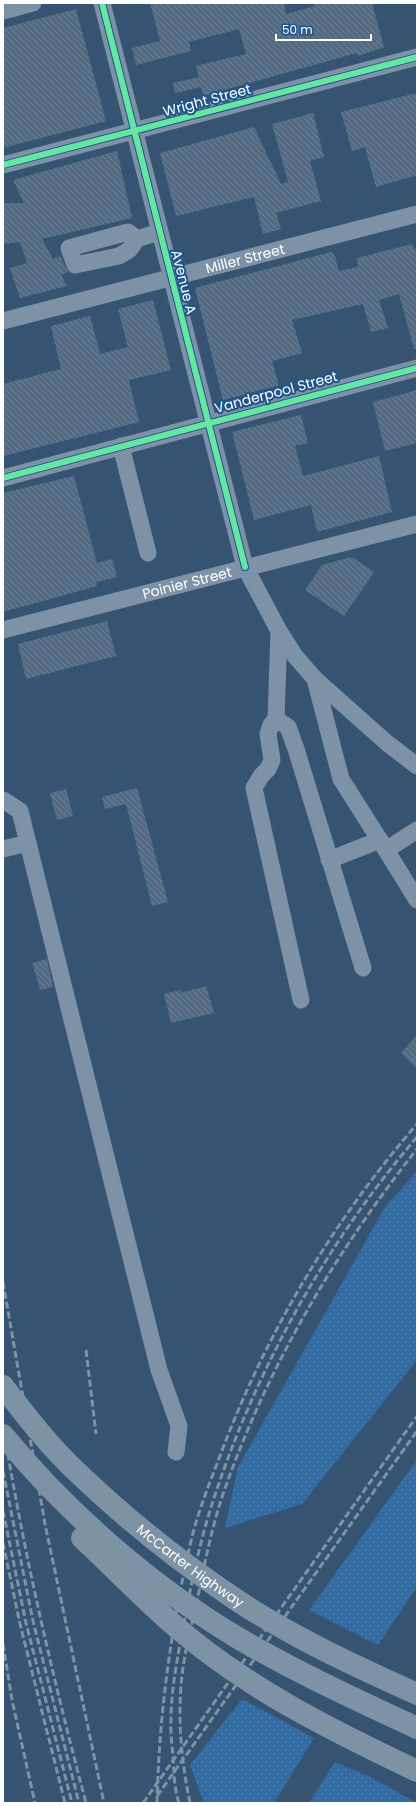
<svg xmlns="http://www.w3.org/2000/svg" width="420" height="1806" font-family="Poppins,sans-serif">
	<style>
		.green { fill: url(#green-dots) }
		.building { fill: url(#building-back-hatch) }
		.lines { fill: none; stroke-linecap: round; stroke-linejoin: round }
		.minor { stroke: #7d92a6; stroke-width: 17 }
		.rail { stroke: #7d92a5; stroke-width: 3; stroke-dasharray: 7 3; stroke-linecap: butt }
		.highway-bridge { stroke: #7d92a5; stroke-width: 22 }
		.cycleway-casing { stroke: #1d558a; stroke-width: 8 }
		.cycleway { stroke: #66e7a1; stroke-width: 6 }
		.labels { text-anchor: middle; stroke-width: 4; stroke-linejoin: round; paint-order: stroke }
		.street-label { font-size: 14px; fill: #fff; stroke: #1d558a }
	</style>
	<defs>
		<pattern id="green-dots" width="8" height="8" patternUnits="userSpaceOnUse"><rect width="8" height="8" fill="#316ba1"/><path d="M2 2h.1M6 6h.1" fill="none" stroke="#5081af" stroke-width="1.8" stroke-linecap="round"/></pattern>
		<pattern id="building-back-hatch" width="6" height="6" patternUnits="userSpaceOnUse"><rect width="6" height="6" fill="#526b82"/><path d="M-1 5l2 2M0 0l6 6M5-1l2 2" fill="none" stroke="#6c8195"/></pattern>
	</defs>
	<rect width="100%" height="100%" fill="#365472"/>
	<g class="green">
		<path d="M 417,1171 L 417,1360 L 302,1504 L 225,1528 L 238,1467 L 385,1207 Z"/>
		<path d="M 417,1460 L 417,1587 L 378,1645 L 309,1610 Z"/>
		<path d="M 242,1699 L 314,1738 L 274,1803 L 204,1803 L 190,1765 Z"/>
		<path d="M 335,1762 L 370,1777 L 417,1803 L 309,1803 Z"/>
	</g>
	<g class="building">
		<path d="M 150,3 L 284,3 L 286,14 L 315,6 L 314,3 L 372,3 L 384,47 L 358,56 L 357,53 L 203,96 L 201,87 L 175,93 L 173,83 L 199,77 L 196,66 L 246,54 L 239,29 L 189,42 L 191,51 L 136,65 L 132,48 L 160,41 Z"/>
		<path d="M 76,9 L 106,121 L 3,148 L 3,28 Z"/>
		<path d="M 417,93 L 417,175 L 376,187 L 365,147 L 352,151 L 341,112 Z"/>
		<path d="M 313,113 L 324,157 L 310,161 L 321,201 L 276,213 L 281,229 L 263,234 L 254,197 L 176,216 L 160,153 L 254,127 L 281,184 L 288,182 L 272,124 Z"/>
		<path d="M 117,151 L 132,218 L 42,239 L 53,259 L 60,256 L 68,272 L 61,275 L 67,286 L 20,298 L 10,268 L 27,263 L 20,242 L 3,244 L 3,203 L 24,203 L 13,180 Z"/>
		<path d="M 412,244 L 414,249 L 417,248 L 417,349 L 414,349 L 399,294 L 379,300 L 388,328 L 371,332 L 363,304 L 292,320 L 302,353 L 272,361 L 279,385 L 223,400 L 195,288 L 331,252 L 335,256 L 339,271 L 358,267 L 357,258 Z"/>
		<path d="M 153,300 L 171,370 L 129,380 L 139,422 L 3,456 L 3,384 L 61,369 L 51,326 L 90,316 L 100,354 L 128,347 L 118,309 Z"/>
		<path d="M 417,390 L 417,443 L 385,451 L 373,402 Z"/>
		<path d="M 301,415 L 308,443 L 295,446 L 303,476 L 379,456 L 392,512 L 317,532 L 311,505 L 254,520 L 232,432 Z"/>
		<path d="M 74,476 L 97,563 L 112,559 L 117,577 L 96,582 L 97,586 L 3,612 L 3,493 Z"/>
		<path d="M 352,557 L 374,572 L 344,616 L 305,590 L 322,565 Z"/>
		<path d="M 107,621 L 116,656 L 26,679 L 18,644 Z"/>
		<path d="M 137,788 L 168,902 L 152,906 L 126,804 L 105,809 L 102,797 Z"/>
		<path d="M 66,789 L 73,816 L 57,820 L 50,793 Z"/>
		<path d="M 47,959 L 53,987 L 40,990 L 32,963 Z"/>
		<path d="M 206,986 L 214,1013 L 171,1023 L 164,994 L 180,990 L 181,993 Z"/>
		<path d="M 417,1035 L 417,1069 L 401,1053 Z"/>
	</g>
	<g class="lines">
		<g class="minor">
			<path d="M 102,3 L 245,567 L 279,631 L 295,656 L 315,679 L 387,743 L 417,766"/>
			<path d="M 3,11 L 33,3"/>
			<path d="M 3,165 L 417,57"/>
			<path d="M 137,239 L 128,232 L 69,248 L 75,265 L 119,256 L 129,250 L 137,239 L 159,232"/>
			<path id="s1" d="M 3,321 C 141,284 279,251 417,214"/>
			<path d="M 121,446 L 148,553"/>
			<path d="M 3,478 L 417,368"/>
			<path id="s2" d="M 3,630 L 417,524"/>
			<path d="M 279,631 L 276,719 L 288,727 L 296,749 L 363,968"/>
			<path d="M 315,679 L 341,779 L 386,850 L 417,830"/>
			<path d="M 276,719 L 271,725 L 268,734 L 272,760 L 268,769 L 261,776 L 254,788 L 301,1000"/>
			<path d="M 3,800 L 20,811 L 159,1370 L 179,1426 L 176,1452"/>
			<path d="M 3,849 L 28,843"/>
			<path d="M 386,850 L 417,900"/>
			<path d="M 329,860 L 380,840"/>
		</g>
		<g class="rail">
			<path d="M 3,1282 L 45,1524 L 104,1803"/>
			<path d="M 86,1350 L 96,1434"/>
			<path d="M 3,1424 C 23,1551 53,1678 86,1803"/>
			<path d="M 3,1471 L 33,1621 L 79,1803"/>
			<path d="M 3,1511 L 26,1623 L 72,1803"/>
			<path d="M 3,1543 L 20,1624 L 65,1803"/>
			<path d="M 3,1644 L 12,1700 L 35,1803"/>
			<path d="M 157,1796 L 417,1431"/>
			<path d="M 143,1803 L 417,1416"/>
			<path d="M 157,1803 C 159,1715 171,1627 191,1541 C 198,1512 209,1484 220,1456 C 265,1335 332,1222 417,1124"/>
			<path d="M 179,1803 C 174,1788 174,1772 173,1756 C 172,1744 170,1732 171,1720 C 171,1691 177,1661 182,1633 C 190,1589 199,1544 213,1501 C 256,1369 326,1243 417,1137"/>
			<path d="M 190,1803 C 182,1764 178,1726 181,1686 C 183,1657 191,1629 197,1601 C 204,1566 211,1531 222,1497 C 266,1369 334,1254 417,1149"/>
		</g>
		<g class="highway-bridge">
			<path id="s3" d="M 3,1386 C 26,1416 50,1447 78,1473 C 126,1519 180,1562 235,1599 C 292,1637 355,1666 417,1694"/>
			<path d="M 3,1435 C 67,1513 151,1586 238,1638 C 296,1672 357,1700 417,1728"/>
			<path d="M 82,1538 C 113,1567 143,1598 175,1626 C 246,1688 333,1731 417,1771"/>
		</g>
		<g class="cycleway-casing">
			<g id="cycleway">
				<path d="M 102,3 L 245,567"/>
				<path d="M 3,165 L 417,57"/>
				<path d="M 3,478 L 417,368"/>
			</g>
		</g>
		<use href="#cycleway" class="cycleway"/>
	</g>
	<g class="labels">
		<g class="street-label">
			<text transform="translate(207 100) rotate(-15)" y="5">Wright Street</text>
			<text dy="5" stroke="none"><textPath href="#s1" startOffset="250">Miller Street</textPath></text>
			<text transform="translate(184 282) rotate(76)" y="5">Avenue A</text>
			<text transform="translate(276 392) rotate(-15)" y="5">Vanderpool Street</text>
			<text dy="5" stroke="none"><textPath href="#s2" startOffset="190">Poinier Street</textPath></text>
			<text dy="5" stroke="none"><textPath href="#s3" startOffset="261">McCarter Highway</textPath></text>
		</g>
	</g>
	<rect width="420" height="1806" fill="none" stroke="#ffffff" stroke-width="8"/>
	<path d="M276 34v6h95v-6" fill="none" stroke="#ffffff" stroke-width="2"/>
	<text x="282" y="34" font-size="12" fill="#ffffff" stroke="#1d558a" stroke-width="3" paint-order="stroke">50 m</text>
</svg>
